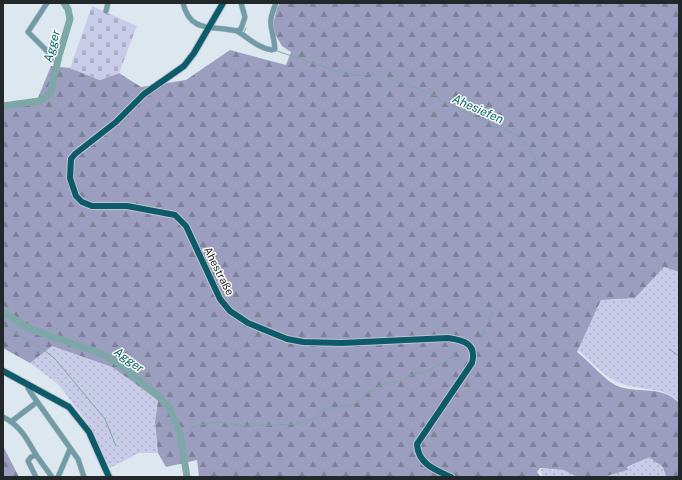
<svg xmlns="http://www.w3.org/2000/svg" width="682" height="480" font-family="'Public Sans',sans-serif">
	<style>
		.grass { fill: url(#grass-dots) }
		.forest { fill: url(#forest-firs) }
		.cemetery { fill: url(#cemetery-stones) }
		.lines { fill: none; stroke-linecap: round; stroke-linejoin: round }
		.stream { stroke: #7da8a7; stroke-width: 1 }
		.river { stroke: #7da8a7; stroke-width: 7 }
		.minor-casing { stroke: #bbc4cb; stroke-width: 6 }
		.major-casing { stroke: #bbc4cb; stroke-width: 8 }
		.minor { stroke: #719ba6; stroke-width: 5 }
		.major { stroke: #0c5a6a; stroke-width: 6 }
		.labels { text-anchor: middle; stroke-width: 3; stroke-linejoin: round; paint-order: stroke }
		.street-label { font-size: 11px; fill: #222729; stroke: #fff }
		.water-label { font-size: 12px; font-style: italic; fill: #006262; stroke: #fff }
	</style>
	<defs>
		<pattern id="grass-dots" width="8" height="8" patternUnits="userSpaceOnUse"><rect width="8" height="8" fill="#c9cce8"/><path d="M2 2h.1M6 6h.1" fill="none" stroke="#acafc7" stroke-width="1.8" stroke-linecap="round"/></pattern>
		<pattern id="forest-firs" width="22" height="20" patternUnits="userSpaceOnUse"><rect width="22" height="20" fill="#9b9ebe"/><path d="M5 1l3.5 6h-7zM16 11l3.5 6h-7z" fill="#7e819a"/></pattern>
		<pattern id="cemetery-stones" width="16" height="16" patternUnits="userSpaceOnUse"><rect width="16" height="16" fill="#c9cce8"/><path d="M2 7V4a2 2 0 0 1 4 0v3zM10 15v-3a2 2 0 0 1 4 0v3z" fill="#acafc7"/></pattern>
	</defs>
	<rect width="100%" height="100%" fill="#dce7ef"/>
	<g class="grass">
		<path d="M 664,267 L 679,272 L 679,402 C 665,386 638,391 620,383 C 606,378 589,360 578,350 L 601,300 L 635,298 Z"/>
		<path d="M 52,346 L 112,367 L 158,400 L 155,422 L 158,453 L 139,453 L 110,468 L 87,422 L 59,385 L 30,363 Z"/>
		<path d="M 650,457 L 660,463 L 666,477 L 603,477 L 628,470 L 627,468 Z"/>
		<path d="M 540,469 L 565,470 L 577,477 L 543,477 Z"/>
	</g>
	<g class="forest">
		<path d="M 280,3 L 679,3 L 679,272 L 664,267 L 635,298 L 601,300 L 577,352 C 588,360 608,384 620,387 C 640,393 664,386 679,403 L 679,477 L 666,477 C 662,460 659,467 650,457 L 627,467 L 628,470 L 603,477 L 577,477 L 564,470 L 540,468 L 537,472 L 541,477 L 199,477 L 197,460 L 166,467 L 158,453 L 155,422 L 158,400 L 112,367 L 52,346 L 30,363 L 3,348 L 3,103 L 38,98 L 51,66 L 70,68 L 100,80 L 119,73 L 141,87 L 186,80 L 230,50 L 286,65 L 291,52 L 282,46 L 272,29 L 277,8 Z"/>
		<path d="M 3,446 L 4,448 L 19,477 L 3,477 Z"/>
	</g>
	<path class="cemetery" d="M 92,6 L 137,26 L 119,73 L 100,80 L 70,68 Z"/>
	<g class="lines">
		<g class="stream">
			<path d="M 665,3 L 679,12"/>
			<path d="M 64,4 L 65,3"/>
			<path d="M 244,33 L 246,28"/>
			<path d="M 277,51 L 344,74 L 364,76 L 368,74 L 379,75"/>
			<path d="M 384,73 L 388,78 L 437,96 L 441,101 L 481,120 L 485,120 C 489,124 496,129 502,127 C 506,132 511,131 516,135 C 529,145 541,164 539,180 L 541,183"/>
			<path d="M 3,326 L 44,350 L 55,359 L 105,419 L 116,446"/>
			<path d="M 480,340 L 492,313"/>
			<path d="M 669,349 L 679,356"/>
			<path d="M 190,429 L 198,425 L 220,422 L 242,426 L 299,424 L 307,420 L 314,419 L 321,412 L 330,408 L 355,404 L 366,393 L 373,391 L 380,385 L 403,380 L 413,374 L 427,371 L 456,355"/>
		</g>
		<g class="river">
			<path d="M 3,106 L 39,101 L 50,94 L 59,56 L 70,19 L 68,9 L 64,3"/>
			<path d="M 3,312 L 30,329 L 97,352 L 117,362 L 159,397 L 169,407 L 180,433 L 187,477"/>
		</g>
		<g class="minor-casing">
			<g id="minor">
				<path d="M 47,3 L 28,32 L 50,54 L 51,61"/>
				<path d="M 183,3 C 189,28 204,27 225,29 C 229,30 234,30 237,31 C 250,39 258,48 272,50 L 275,49 C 273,26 266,27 276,3"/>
				<path d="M 106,11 L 108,3"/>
				<path d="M 237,31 L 241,29 L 245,17 L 241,3"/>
				<path d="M 29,386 L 28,388 L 31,393 L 78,459 L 84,477"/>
				<path d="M 3,417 C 20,425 27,439 36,455 L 31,457 L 28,461 L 36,477"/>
				<path d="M 12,421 L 37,402"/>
				<path d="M 36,455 L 52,477"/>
				<path d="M 58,477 L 70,449"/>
			</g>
		</g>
		<g class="major-casing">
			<g id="major">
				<path d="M 223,3 L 194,53 L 184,66 L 144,94 L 116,122 L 75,154 L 71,159 L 70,178 L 76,196 L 82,202 L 92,206 L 127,206 L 175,215 L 186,226 L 220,299 L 230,311 L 248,323 L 287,339 L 303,342 L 342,343 L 448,338 C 464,340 477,344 472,363 L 417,444 C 418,464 435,470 451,477"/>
				<path d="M 3,371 L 69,407 L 89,432 L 109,477"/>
			</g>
		</g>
		<use href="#minor" class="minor"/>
		<use href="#major" class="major"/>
	</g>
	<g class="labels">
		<g class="street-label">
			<text transform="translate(219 271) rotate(63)" y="4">Ahestraße</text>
		</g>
		<g class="water-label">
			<text transform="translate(52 46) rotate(-75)" y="4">Agger</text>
			<text transform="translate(478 109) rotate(24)" y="4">Ahesiefen</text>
			<text transform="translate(129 360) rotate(36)" y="4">Agger</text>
		</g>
	</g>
	<rect width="682" height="480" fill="none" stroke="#222729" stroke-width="8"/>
</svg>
